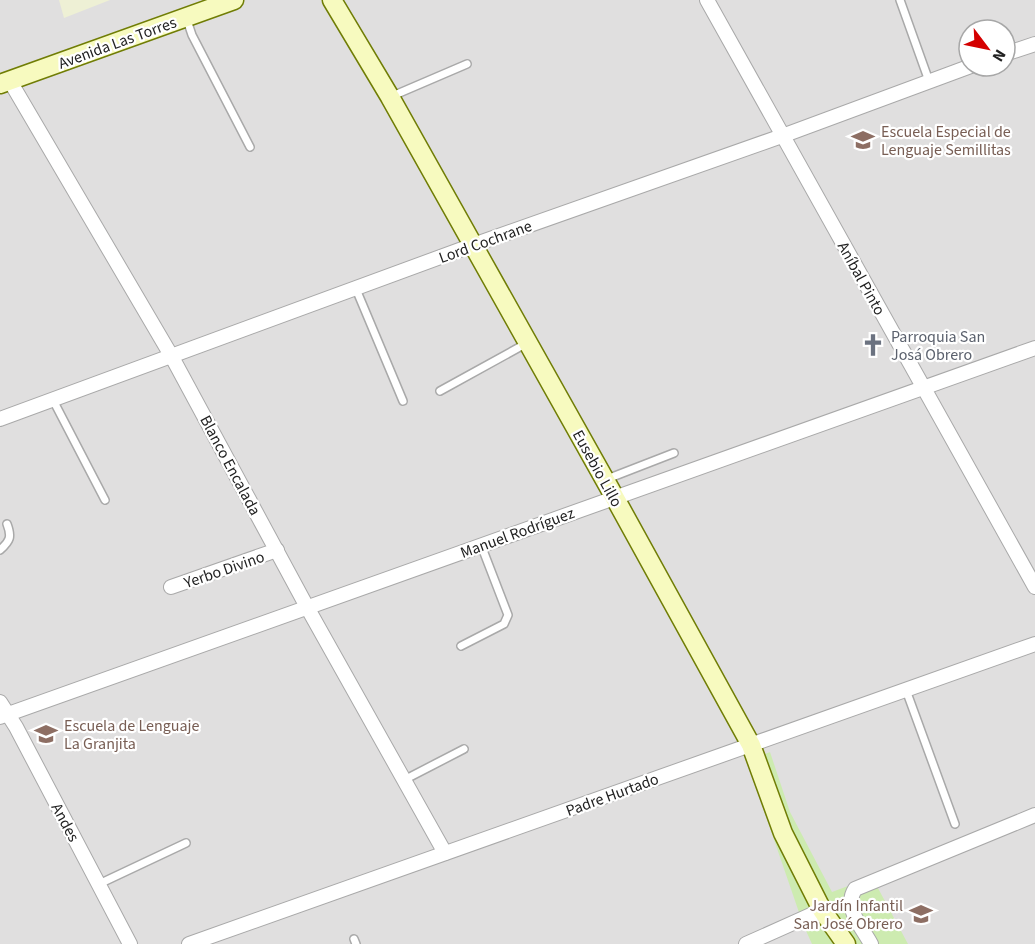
<svg xmlns="http://www.w3.org/2000/svg" width="1035" height="944" font-family="'Source Sans 3',sans-serif">
	<style>
		.residential { fill: #e0dfdf; fill-rule: evenodd }
		.farmland { fill: #eef0d5 }
		.grass { fill: #cdebb0 }
		.lines { fill: none; stroke-linecap: round; stroke-linejoin: round }
		.lane-casing { stroke: #a9a9a9; stroke-width: 10 }
		.street-casing { stroke: #a9a9a9; stroke-width: 16 }
		.secondary-casing { stroke: #707d05; stroke-width: 21 }
		.lane { stroke: #fff; stroke-width: 7 }
		.street { stroke: #fff; stroke-width: 14 }
		.secondary { stroke: #f7fabf; stroke-width: 18 }
		.labels { text-anchor: middle; stroke-width: 4.5; stroke-linejoin: round; paint-order: stroke }
		.street-label { font-size: 16px; fill: #222; stroke: #fff }
		.education-label { font-size: 16px; fill: #785e54; stroke: #fff; text-anchor: start }
		.worship-label { font-size: 16px; fill: #5b616d; stroke: #fff; text-anchor: start }
	</style>
	<rect width="100%" height="100%" fill="#f2efe9"/>
	<path class="residential" d="M 0,0 L 1035,0 L 1035,944 L 0,944 ZM 969,30 L 1005,30 L 1005,66 L 969,66 Z"/>
	<path class="farmland" d="M 59,0 L 110,0 L 64,18 Z"/>
	<path class="grass" d="M 770,752 L 790,812 L 832,892 L 872,877 L 908,944 L 812,944 L 803,924 L 747,761 Z"/>
	<g class="lines">
		<g class="lane-casing">
			<g id="lane">
				<path d="M 900,0 L 929,81"/>
				<path d="M 186,17 L 192,35 L 250,147"/>
				<path d="M 390,97 L 467,64"/>
				<path d="M 356,289 L 403,401"/>
				<path d="M 440,391 L 527,343"/>
				<path d="M 53,400 L 105,500"/>
				<path d="M 607,479 L 674,453"/>
				<path d="M 0,550 C 10,541 12,537 7,524"/>
				<path d="M 461,646 L 504,624 L 508,615 L 481,545"/>
				<path d="M 906,690 L 955,824"/>
				<path d="M 404,780 L 464,749"/>
				<path d="M 99,884 L 186,843"/>
				<path d="M 354,939 L 356,944"/>
			</g>
		</g>
		<g class="street-casing">
			<g id="street">
				<path d="M 707,0 L 1035,587"/>
				<path d="M 1005,54 L 1035,44"/>
				<path d="M 10,81 L 172,357 L 307,607 L 445,853"/>
				<path d="M 0,419 L 473,245 L 782,136 L 971,66"/>
				<path d="M 171,587 L 277,550"/>
				<path d="M 0,702 L 16,727 L 130,944"/>
				<path d="M 0,717 L 1035,348"/>
				<path d="M 189,944 L 1035,644"/>
				<path d="M 746,944 L 822,910"/>
				<path d="M 871,944 C 862,927 843,908 855,889 L 1035,815"/>
			</g>
		</g>
		<g class="secondary-casing">
			<g id="secondary">
				<path d="M 332,0 L 390,97 L 610,489 L 751,745 L 783,833 L 822,910 L 846,944"/>
				<path d="M 0,84 L 234,0"/>
			</g>
		</g>
		<use href="#lane" class="lane"/>
		<use href="#street" class="street"/>
		<use href="#secondary" class="secondary"/>
	</g>
	<defs>
		<g id="school-bare" transform="scale(1.8)"><path d="M0-5L7-2L0 1L-7-2ZM-4 1L0 2.5L4 1V4Q0 6-4 4Z" fill="#8d6e63" stroke="#fff" stroke-width="2.5" paint-order="stroke"/></g>
		<g id="church-bare" transform="scale(1.8)"><path d="M-1.2-6h2.4v3.5h3.3v2.4h-3.3V6h-2.4V-.1h-3.3v-2.4h3.3Z" fill="#6b7280" stroke="#fff" stroke-width="2.5" paint-order="stroke"/></g>
	</defs>
	<g fill-rule="evenodd">
		<use href="#school-bare" x="863" y="140"/>
		<use href="#church-bare" x="873" y="345"/>
		<use href="#school-bare" x="46" y="734"/>
		<use href="#school-bare" x="921" y="914"/>
	</g>
	<g class="labels">
		<g class="street-label">
			<text transform="translate(117 42) rotate(-20)" y="6">Avenida Las Torres</text>
			<text transform="translate(485 241) rotate(-20)" y="6">Lord Cochrane</text>
			<text transform="translate(862 278) rotate(61)" y="6">Aníbal Pinto</text>
			<text transform="translate(231 465) rotate(62)" y="6">Blanco Encalada</text>
			<text transform="translate(598 468) rotate(61)" y="6">Eusebio Lillo</text>
			<text transform="translate(517 532) rotate(-20)" y="6">Manuel Rodríguez</text>
			<text transform="translate(224 569) rotate(-19)" y="6">Yerbo Divino</text>
			<text transform="translate(612 794) rotate(-20)" y="6">Padre Hurtado</text>
			<text transform="translate(66 822) rotate(62)" y="6">Andes</text>
		</g>
		<g class="education-label">
			<text x="881" y="137">Escuela Especial de<tspan x="881" dy="18">Lenguaje Semillitas</tspan></text>
			<text x="64" y="731">Escuela de Lenguaje<tspan x="64" dy="18">La Granjita</tspan></text>
			<text x="903" y="911" text-anchor="end">Jardín Infantil<tspan x="903" dy="18">San José Obrero</tspan></text>
		</g>
		<g class="worship-label">
			<text x="891" y="342">Parroquia San<tspan x="891" dy="18">Josá Obrero</tspan></text>
		</g>
	</g>
	<g transform="translate(987 48) rotate(122)"><circle r="28" fill="#ffffff" stroke="#a7a7a7" stroke-width="1.5"/>
	<path d="M0-4.5L10 22L0 15L-10 22Z" fill="#d40000"/>
	<text y="-9" font-size="16" font-weight="bold" text-anchor="middle" fill="#222222">N</text>
	</g>
</svg>
